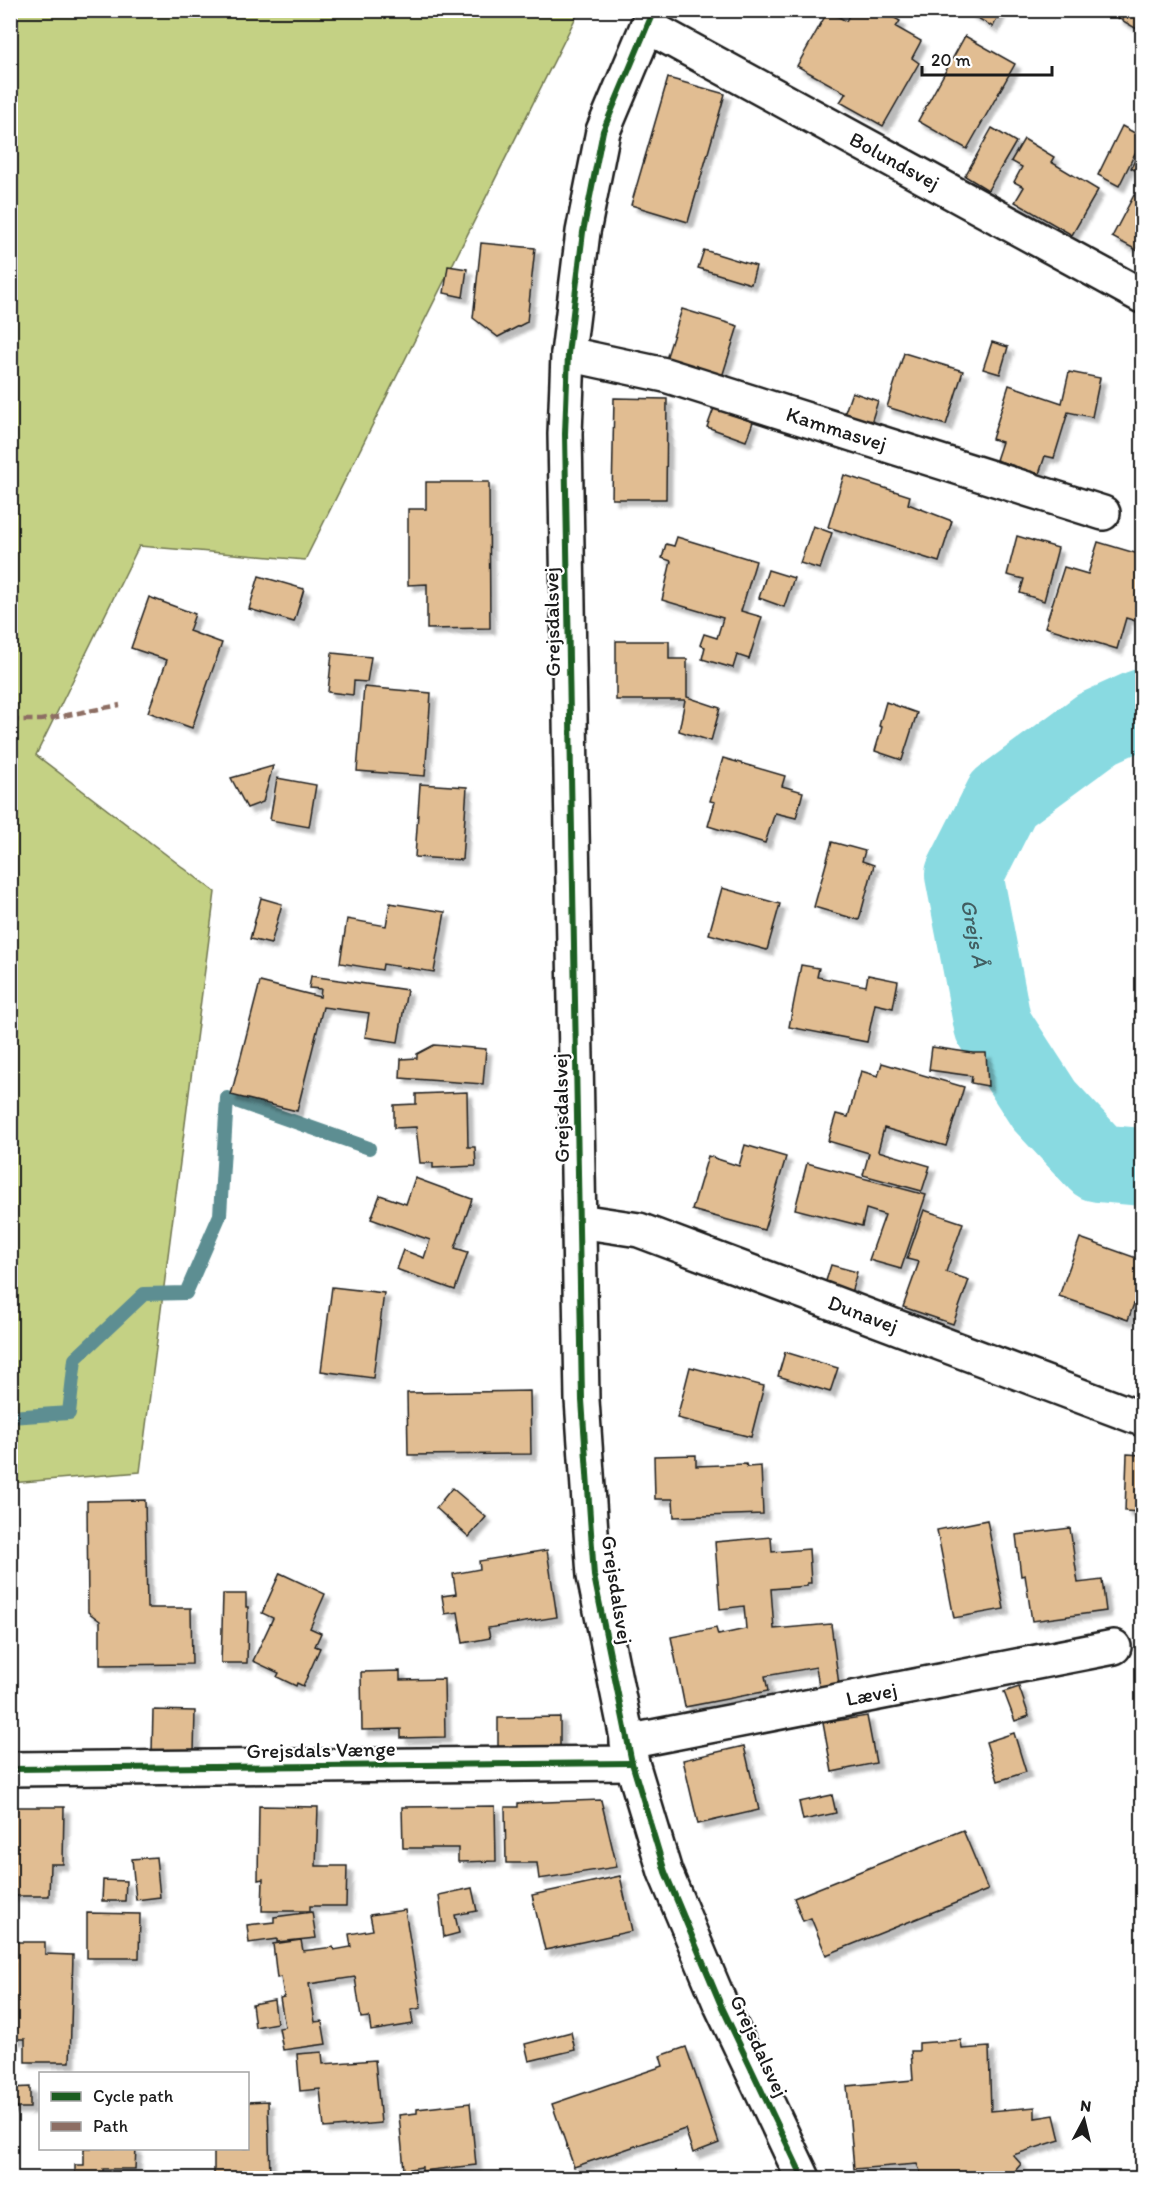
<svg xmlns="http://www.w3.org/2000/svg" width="1153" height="2189" font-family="Itim,sans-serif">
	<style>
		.green { fill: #c4d184; stroke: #707650; stroke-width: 1.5 }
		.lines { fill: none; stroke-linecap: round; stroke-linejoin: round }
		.stream { stroke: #5d8e92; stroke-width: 14 }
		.river { stroke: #89dae1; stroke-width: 78 }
		.building { fill: #e1bd92; stroke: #1c1c1c; stroke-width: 1.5; filter: url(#shadow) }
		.minor-casing { stroke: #1c1c1c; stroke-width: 38 }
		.tertiary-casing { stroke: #1c1c1c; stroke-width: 38 }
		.minor { stroke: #fff; stroke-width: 33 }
		.tertiary { stroke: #fff; stroke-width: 33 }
		.quiet { stroke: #8d6e63; stroke-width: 4.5; stroke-dasharray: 9 4.5; stroke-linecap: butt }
		.cycleway-casing { stroke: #fff; stroke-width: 10 }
		.cycleway { stroke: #1b5e20; stroke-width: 6 }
		.labels { text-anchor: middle; stroke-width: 4.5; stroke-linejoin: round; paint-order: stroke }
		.street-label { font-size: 21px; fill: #1c1c1c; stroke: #fff }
		.water-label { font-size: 22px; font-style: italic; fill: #425e61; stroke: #fff }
	</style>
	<defs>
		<filter id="shadow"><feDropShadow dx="5.5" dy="5.5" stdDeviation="1.5" flood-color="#0004"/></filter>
	</defs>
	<rect width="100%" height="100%" fill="#fff"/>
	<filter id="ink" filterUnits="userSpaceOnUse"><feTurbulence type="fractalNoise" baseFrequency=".0167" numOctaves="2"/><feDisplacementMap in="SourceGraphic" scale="12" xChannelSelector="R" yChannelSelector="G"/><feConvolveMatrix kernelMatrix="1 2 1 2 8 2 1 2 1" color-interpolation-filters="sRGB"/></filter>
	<g filter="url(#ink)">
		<path class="green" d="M 11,11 L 579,11 L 305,560 L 139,546 L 36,755 L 215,892 L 140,1472 L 11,1483 Z"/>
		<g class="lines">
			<path class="stream" d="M 10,1417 L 69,1413 L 75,1359 L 144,1294 L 186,1293 L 220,1215 L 227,1098 L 369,1148"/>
			<path class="river" id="s1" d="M 1142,708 L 1098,728 L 1003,798 L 964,875 L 993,1026 L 1044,1105 L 1098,1163 L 1142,1167"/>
		</g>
		<g class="building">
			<path d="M 852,10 L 881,10 L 900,21 L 896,27 L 921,41 L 912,58 L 919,63 L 883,126 L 840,102 L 846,93 L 797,66 L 828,11 L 846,21 Z"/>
			<path d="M 970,10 L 997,10 L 1000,12 L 993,27 L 969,13 Z"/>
			<path d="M 1118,10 L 1142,10 L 1142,32 L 1118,18 L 1121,13 Z"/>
			<path d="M 965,36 L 1015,64 L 967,149 L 918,121 Z"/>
			<path d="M 668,78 L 725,94 L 688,222 L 631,205 Z"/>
			<path d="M 1122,126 L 1142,137 L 1142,139 L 1119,186 L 1098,175 Z"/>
			<path d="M 992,128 L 1016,142 L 988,190 L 965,176 Z"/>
			<path d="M 1024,139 L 1054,157 L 1051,162 L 1098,190 L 1072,235 L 1015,202 L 1024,187 L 1014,182 L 1022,167 L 1011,161 Z"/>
			<path d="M 1142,147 L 1142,174 L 1131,168 Z"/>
			<path d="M 1134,195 L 1142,200 L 1142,253 L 1112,237 Z"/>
			<path d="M 481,243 L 535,248 L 527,322 L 498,337 L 473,318 Z"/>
			<path d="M 704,250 L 756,266 L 751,284 L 698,268 Z"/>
			<path d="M 448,266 L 467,269 L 463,297 L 444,293 Z"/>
			<path d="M 682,309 L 738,326 L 722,377 L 666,359 Z"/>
			<path d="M 992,342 L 1008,347 L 1000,374 L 983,369 Z"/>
			<path d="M 904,353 L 963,371 L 946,425 L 887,407 Z"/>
			<path d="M 1069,372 L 1100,378 L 1092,417 L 1068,412 L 1054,458 L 1045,456 L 1039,474 L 996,460 L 1002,442 L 992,439 L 1009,385 L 1062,403 Z"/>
			<path d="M 852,392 L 878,401 L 871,423 L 844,415 Z"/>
			<path d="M 614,398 L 667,399 L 666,499 L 612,499 Z"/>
			<path d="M 714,408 L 753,422 L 746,441 L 707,427 Z"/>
			<path d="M 844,475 L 910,496 L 908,504 L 952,521 L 939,562 L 828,527 Z"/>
			<path d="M 426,482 L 489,482 L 490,628 L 427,629 L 427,584 L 408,585 L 408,509 L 426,509 Z"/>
			<path d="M 1142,500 L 1142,517 L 1138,515 Z"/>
			<path d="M 813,526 L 832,533 L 820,569 L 800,563 Z"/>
			<path d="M 1017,536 L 1058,548 L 1044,601 L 1020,593 L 1024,579 L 1007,575 Z"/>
			<path d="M 677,537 L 756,561 L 741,611 L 762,617 L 749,659 L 737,655 L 733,668 L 702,659 L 705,647 L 700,645 L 704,634 L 717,638 L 723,618 L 662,600 L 671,561 L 662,558 L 666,544 L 674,546 Z"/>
			<path d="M 1098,542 L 1142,555 L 1142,623 L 1126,618 L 1117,649 L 1045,627 L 1064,567 L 1088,574 Z"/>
			<path d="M 768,570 L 794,578 L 784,607 L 759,598 Z"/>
			<path d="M 259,576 L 304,589 L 294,622 L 249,609 Z"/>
			<path d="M 149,597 L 195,614 L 189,631 L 222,643 L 192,728 L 148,712 L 167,660 L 131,648 Z"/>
			<path d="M 616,641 L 669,641 L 669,659 L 687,659 L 687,697 L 720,708 L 711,741 L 679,731 L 685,700 L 616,700 Z"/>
			<path d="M 332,653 L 371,657 L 367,682 L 354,681 L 353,695 L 328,692 Z"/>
			<path d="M 364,687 L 431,693 L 425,776 L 357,771 Z"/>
			<path d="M 886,702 L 917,713 L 902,760 L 875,751 L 882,727 L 879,726 Z"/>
			<path d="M 723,758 L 785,776 L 782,786 L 803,792 L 796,818 L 775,813 L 765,843 L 708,826 L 715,802 L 710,801 Z"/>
			<path d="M 273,766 L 263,802 L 247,808 L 231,778 Z"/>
			<path d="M 277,778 L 316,785 L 309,827 L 270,820 Z"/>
			<path d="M 420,784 L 467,787 L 462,860 L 415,857 Z"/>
			<path d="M 832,842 L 865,851 L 862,861 L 874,865 L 859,920 L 814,907 Z"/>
			<path d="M 722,888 L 780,904 L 767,950 L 709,934 Z"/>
			<path d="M 261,898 L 282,904 L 271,944 L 250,939 Z"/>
			<path d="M 390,903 L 445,912 L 434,972 L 383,964 L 382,970 L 340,963 L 347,919 L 386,926 Z"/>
			<path d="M 801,965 L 819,968 L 817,977 L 866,986 L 868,975 L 898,981 L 893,1008 L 875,1004 L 867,1042 L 789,1027 Z"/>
			<path d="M 311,976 L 407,990 L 398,1042 L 365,1037 L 369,1013 L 323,1007 L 297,1111 L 231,1095 L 260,982 L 320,997 L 321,989 L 309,988 Z"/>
			<path d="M 434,1045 L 486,1049 L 483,1084 L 400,1078 L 401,1059 L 417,1058 L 417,1054 Z"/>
			<path d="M 932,1047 L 973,1053 L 986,1053 L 988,1086 L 971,1083 L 972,1076 L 929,1070 Z"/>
			<path d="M 882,1063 L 964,1087 L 946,1146 L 884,1128 L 878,1151 L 930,1166 L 922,1191 L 863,1175 L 869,1153 L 828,1141 L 836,1114 L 848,1117 L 861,1071 L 878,1076 Z"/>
			<path d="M 467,1092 L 468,1147 L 475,1147 L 476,1166 L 433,1168 L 433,1163 L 420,1163 L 416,1127 L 394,1128 L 394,1105 L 416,1104 L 416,1094 Z"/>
			<path d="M 745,1145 L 786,1157 L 764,1230 L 692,1210 L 708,1156 L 739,1166 Z"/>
			<path d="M 807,1163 L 926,1195 L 901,1269 L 869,1260 L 885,1215 L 866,1209 L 862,1226 L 795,1209 Z"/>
			<path d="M 415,1178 L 472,1199 L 455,1248 L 468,1252 L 455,1290 L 396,1269 L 403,1250 L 424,1258 L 430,1240 L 371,1219 L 380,1195 L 406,1204 Z"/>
			<path d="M 924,1210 L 963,1223 L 946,1272 L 969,1280 L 953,1324 L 903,1307 L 919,1262 L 907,1259 Z"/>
			<path d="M 1080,1238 L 1142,1260 L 1142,1291 L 1139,1290 L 1128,1320 L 1059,1296 Z"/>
			<path d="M 831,1265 L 857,1272 L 851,1293 L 825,1284 Z"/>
			<path d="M 332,1287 L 384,1293 L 373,1378 L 321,1371 Z"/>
			<path d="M 785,1352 L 838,1368 L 830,1392 L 778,1376 Z"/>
			<path d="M 690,1367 L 764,1386 L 751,1437 L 677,1418 Z"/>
			<path d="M 530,1391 L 531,1454 L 408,1455 L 407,1393 Z"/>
			<path d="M 1127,1454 L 1142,1455 L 1142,1512 L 1125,1511 Z"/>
			<path d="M 696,1455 L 696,1466 L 746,1464 L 747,1467 L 761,1466 L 763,1514 L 674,1517 L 673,1499 L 655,1499 L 654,1456 Z"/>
			<path d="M 452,1488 L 486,1517 L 469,1537 L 436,1508 Z"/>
			<path d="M 145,1500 L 147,1608 L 191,1608 L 192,1664 L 100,1665 L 100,1621 L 88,1612 L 87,1501 Z"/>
			<path d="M 987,1520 L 1004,1609 L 954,1618 L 937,1530 Z"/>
			<path d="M 1070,1528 L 1078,1583 L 1102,1580 L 1106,1611 L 1032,1621 L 1025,1575 L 1021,1576 L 1016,1535 Z"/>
			<path d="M 771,1537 L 772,1552 L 809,1549 L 811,1583 L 807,1583 L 807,1586 L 771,1589 L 774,1629 L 831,1624 L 839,1685 L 819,1687 L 816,1667 L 765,1676 L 768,1691 L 685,1707 L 671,1637 L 716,1628 L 718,1635 L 746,1629 L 744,1606 L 720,1609 L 715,1542 Z"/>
			<path d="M 547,1550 L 557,1617 L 488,1628 L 490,1638 L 463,1643 L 458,1612 L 445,1614 L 442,1596 L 456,1594 L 453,1574 L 480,1569 L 479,1561 Z"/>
			<path d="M 280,1573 L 325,1594 L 310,1628 L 321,1633 L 315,1646 L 320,1648 L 303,1686 L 297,1683 L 296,1686 L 277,1677 L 279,1673 L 253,1661 L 273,1618 L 262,1613 Z"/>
			<path d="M 223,1594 L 246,1594 L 246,1607 L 248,1607 L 247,1663 L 221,1663 Z"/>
			<path d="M 400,1671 L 400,1680 L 444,1679 L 445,1737 L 401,1738 L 401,1729 L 362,1730 L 361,1672 Z"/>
			<path d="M 1019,1687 L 1029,1716 L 1015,1721 L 1004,1692 Z"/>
			<path d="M 153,1710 L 195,1711 L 194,1753 L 152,1752 Z"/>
			<path d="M 867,1716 L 876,1763 L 832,1772 L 823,1723 Z"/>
			<path d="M 560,1717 L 560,1747 L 498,1747 L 498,1718 Z"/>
			<path d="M 1014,1733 L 1026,1772 L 998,1781 L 986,1742 Z"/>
			<path d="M 744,1746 L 759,1810 L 698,1824 L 683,1760 Z"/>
			<path d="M 832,1795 L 836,1813 L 803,1820 L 799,1802 Z"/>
			<path d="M 601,1800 L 617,1867 L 539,1879 L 537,1863 L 506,1863 L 505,1807 L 518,1807 L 518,1803 Z"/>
			<path d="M 259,1806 L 318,1807 L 316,1866 L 347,1866 L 346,1906 L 310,1906 L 310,1911 L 262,1911 L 263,1879 L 258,1880 Z"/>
			<path d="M 495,1806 L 496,1861 L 458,1862 L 458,1848 L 403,1848 L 402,1807 Z"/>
			<path d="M 10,1807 L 64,1807 L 63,1864 L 50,1864 L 49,1896 L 10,1896 Z"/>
			<path d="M 963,1830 L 988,1890 L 826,1955 L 811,1918 L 803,1921 L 794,1898 Z"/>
			<path d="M 156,1857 L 160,1897 L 136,1900 L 132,1859 Z"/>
			<path d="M 620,1876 L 632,1931 L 545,1950 L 532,1895 Z"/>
			<path d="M 103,1880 L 126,1881 L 125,1901 L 102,1901 Z"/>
			<path d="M 472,1888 L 477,1911 L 455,1915 L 459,1933 L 444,1937 L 439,1895 Z"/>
			<path d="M 405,1910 L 421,2008 L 411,2010 L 413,2024 L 371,2031 L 369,2017 L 361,2018 L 355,1977 L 309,1984 L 315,2022 L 322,2021 L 326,2044 L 283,2050 L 279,2028 L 285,2027 L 280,1998 L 284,1997 L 281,1977 L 277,1978 L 273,1944 L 301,1940 L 303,1951 L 333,1947 L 334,1950 L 351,1947 L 349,1934 L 373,1930 L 370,1915 Z"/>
			<path d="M 312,1912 L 316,1938 L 277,1942 L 277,1939 L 249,1943 L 247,1925 L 274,1922 L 274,1917 Z"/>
			<path d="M 87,1913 L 140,1914 L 139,1958 L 87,1958 Z"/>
			<path d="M 15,1942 L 45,1942 L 45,1954 L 73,1955 L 70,2062 L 25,2062 L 25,2039 L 13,2039 Z"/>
			<path d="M 274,2000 L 277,2023 L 255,2027 L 252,2004 Z"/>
			<path d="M 571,2032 L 575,2050 L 529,2061 L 525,2044 Z"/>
			<path d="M 961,2040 L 962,2049 L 989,2047 L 991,2111 L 1035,2107 L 1035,2118 L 1054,2115 L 1060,2140 L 1013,2155 L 1021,2164 L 1009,2178 L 923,2178 L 917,2164 L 854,2169 L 847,2086 L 913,2080 L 911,2051 L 919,2051 L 919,2043 Z"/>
			<path d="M 686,2047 L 719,2143 L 693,2153 L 685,2129 L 574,2167 L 552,2104 L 663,2066 L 660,2056 Z"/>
			<path d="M 322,2052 L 323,2064 L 375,2060 L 381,2123 L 324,2128 L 320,2089 L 300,2091 L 297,2054 Z"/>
			<path d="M 30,2087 L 30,2108 L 10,2108 L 10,2088 Z"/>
			<path d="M 268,2101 L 270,2178 L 214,2178 L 214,2148 L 248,2148 L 248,2102 Z"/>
			<path d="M 470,2103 L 476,2165 L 422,2171 L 422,2167 L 404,2170 L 399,2115 L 417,2113 L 417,2109 Z"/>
			<path d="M 84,2148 L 136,2148 L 135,2169 L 103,2169 L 103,2178 L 75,2178 L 75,2165 L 84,2165 Z"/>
		</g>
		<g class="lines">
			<g class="minor-casing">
				<g id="minor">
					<path id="s2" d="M 647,26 L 1142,296"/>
					<path id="s3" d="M 568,354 L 665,375 L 1103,513"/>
					<path id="s4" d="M 579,1221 L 639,1230 L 1142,1419"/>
					<path id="s5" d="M 627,1742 L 1114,1647"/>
					<path d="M 10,1769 L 632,1763"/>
				</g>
			</g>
			<g class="tertiary-casing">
				<path id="tertiary" d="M 654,10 L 603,131 L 583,232 L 568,354 L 565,434 L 582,1400 L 594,1576 L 632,1763 L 665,1872 L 720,2003 L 803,2178"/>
			</g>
			<use href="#minor" class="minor"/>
			<use href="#tertiary" class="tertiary"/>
			<path class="quiet" d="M 10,720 L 41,720 L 120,705"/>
			<g class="cycleway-casing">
				<g id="cycleway">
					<path d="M 654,10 L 603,131 L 583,232 L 568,354 L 565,434 L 582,1400 L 594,1576 L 632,1763 L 665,1872 L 720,2003 L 803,2178"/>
					<path d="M 10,1769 L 632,1763"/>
				</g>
			</g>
			<use href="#cycleway" class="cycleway"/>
		</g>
	</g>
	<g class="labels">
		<g class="street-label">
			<text dy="7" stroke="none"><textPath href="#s2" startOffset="282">Bolundsvej</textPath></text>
			<text dy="7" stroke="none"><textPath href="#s3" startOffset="279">Kammasvej</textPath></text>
			<text transform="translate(552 622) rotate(-91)" y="7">Grejsdalsvej</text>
			<text transform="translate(561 1108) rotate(-91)" y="7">Grejsdalsvej</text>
			<text dy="7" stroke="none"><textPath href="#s4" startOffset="300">Dunavej</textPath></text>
			<text transform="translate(617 1590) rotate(81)" y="7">Grejsdalsvej</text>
			<text dy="7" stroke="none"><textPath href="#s5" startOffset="249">Lævej</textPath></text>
			<text transform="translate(321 1750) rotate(-1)" y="7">Grejsdals Vænge</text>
			<text transform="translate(759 2046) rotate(65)" y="7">Grejsdalsvej</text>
		</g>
		<g class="water-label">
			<text dy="8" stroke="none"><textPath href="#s1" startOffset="312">Grejs Å</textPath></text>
		</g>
	</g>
	<rect width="1153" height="2189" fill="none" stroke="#fff" stroke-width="36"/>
	<rect x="18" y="18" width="1117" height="2153" fill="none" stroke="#1c1c1c" stroke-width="2" filter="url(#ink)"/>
	<rect x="39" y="2072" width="210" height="78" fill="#ffffff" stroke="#a4a4a4" stroke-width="1.5"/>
	<rect x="51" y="2092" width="30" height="9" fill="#1b5e20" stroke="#a4a4a4" stroke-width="1.5"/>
	<text x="93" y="2102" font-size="18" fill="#1c1c1c">Cycle path</text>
	<rect x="51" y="2122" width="30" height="9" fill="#8d6e63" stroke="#a4a4a4" stroke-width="1.5"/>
	<text x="93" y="2132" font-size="18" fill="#1c1c1c">Path</text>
	<g transform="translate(1084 2120) rotate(7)" stroke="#ffffff" stroke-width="4.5" paint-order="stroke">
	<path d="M0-4.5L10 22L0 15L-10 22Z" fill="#1c1c1c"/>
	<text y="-9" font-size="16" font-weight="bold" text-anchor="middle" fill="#1c1c1c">N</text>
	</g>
	<path d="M922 66v9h130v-9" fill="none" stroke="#1c1c1c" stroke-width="3"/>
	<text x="931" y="66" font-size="18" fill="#1c1c1c" stroke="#ffffff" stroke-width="4.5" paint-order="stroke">20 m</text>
</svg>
